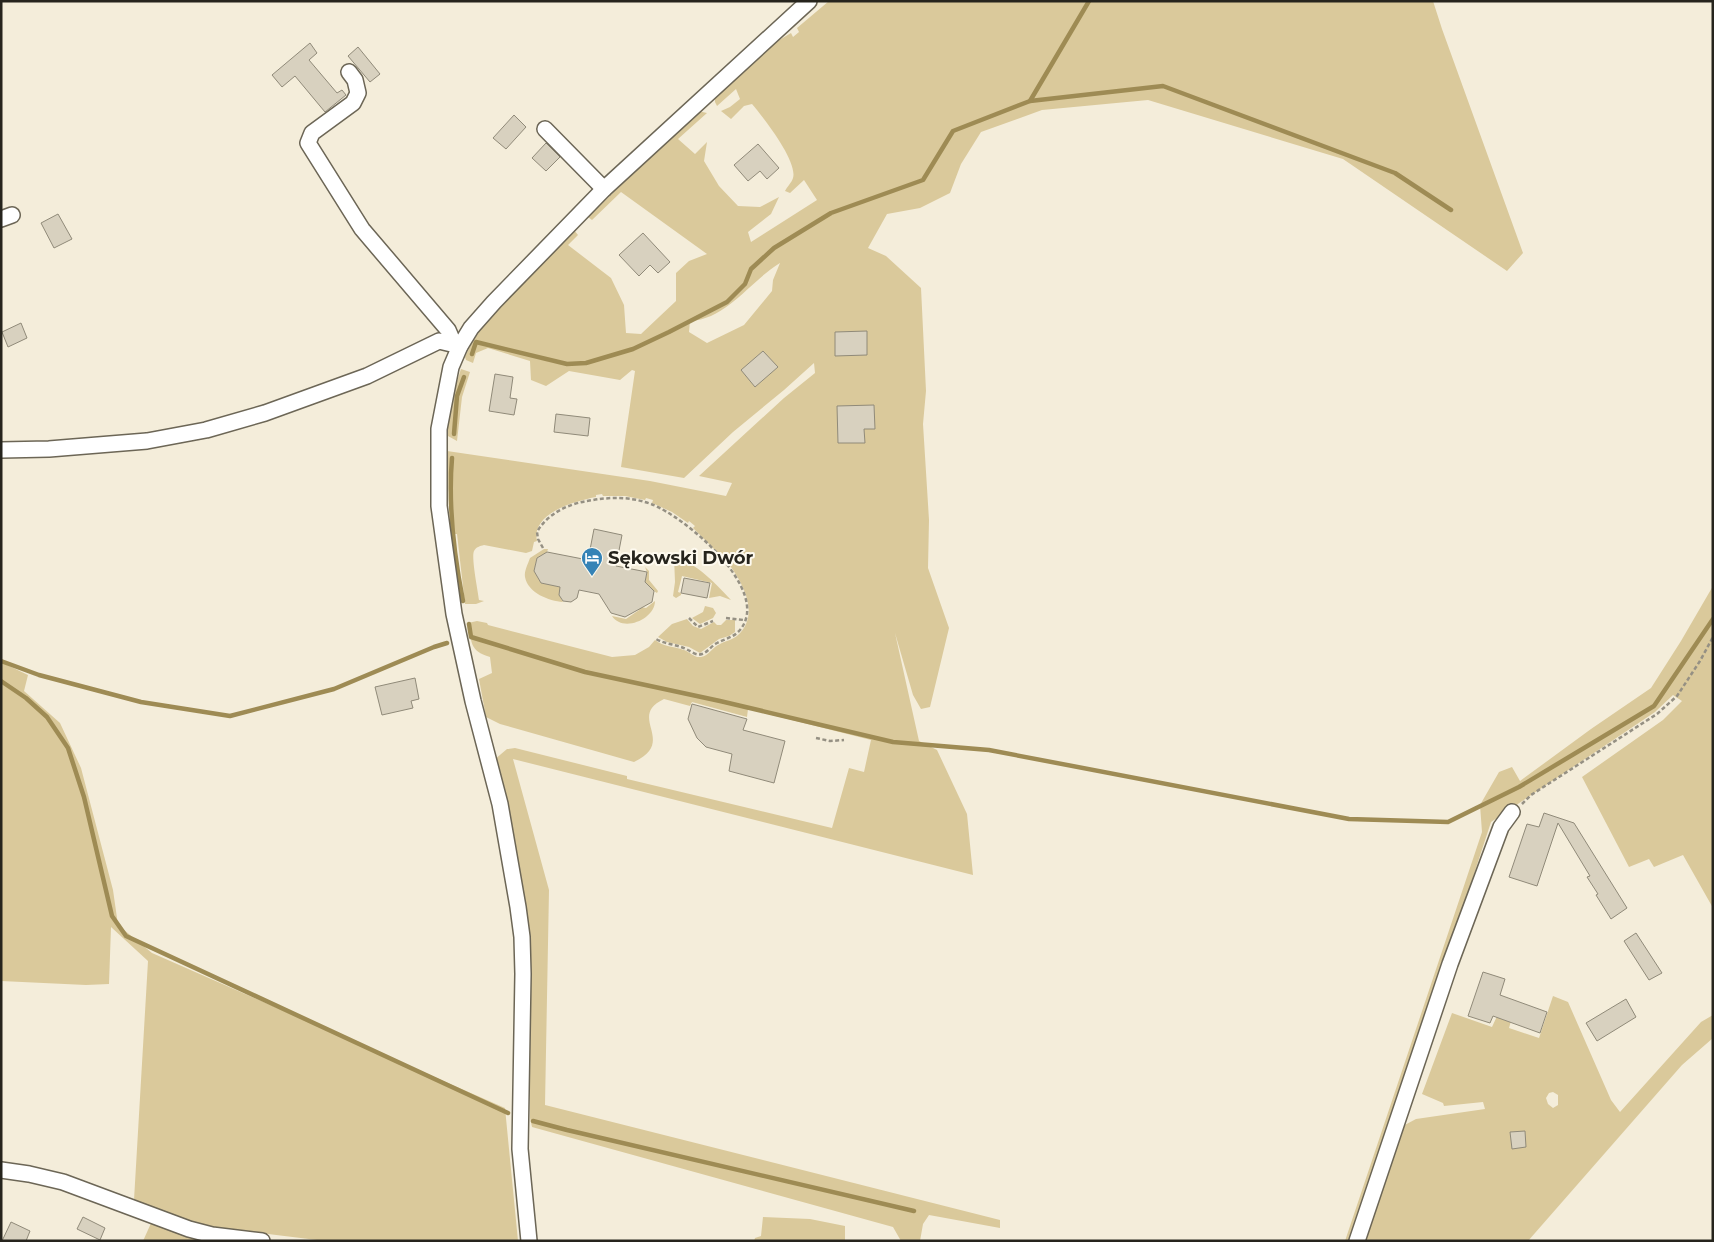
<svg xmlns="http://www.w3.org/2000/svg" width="1714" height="1242" font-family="Montserrat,sans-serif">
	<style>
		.green { fill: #dac99b; fill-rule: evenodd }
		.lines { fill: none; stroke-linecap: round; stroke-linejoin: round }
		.stream { stroke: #9e8b54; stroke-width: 4.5 }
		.building { fill: #d8d1bf; stroke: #908a79 }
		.minor-casing { stroke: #6c6656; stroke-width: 18 }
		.path { stroke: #959083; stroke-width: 2.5; stroke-dasharray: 4 2.5; stroke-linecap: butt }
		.minor { stroke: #fff; stroke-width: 15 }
		.labels { text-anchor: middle; stroke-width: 4; stroke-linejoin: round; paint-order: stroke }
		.poi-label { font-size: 18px; font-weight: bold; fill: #26241d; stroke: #fefaef; text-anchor: start }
	</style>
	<rect width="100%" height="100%" fill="#f4edda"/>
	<g class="green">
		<path d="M 829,1 L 1433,1 L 1442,29 L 1523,253 L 1507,271 L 1343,159 L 1148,100 L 1042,110 L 981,132 L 961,164 L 950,193 L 920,208 L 887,214 L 868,248 L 886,256 L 921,288 L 926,391 L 923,424 L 929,520 L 928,568 L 949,628 L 930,707 L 921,709 L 913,695 L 895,633 L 919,741 L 937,750 L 967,814 L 973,875 L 513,759 L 549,890 L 545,1105 L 1000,1220 L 1000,1228 L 929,1215 L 923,1224 L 920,1241 L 901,1241 L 893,1227 L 532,1127 L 530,1118 L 529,952 L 494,760 L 507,749 L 515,748 L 627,776 L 627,779 L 832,828 L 849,768 L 864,772 L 871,740 L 748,709 L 747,717 L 692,702 L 690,706 L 664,699 C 626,717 678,741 634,762 L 500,724 L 486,717 L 479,679 L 492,673 L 490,657 C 469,651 472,642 468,623 L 477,621 L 487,623 L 488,625 L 612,657 L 635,655 L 649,647 L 655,640 C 664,647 673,646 684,650 C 690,652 694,658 701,657 C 709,656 712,647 720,644 C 725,641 732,640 737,636 C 761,615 743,583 728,563 L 730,561 L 725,556 L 723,558 L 693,528 L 695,526 L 689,521 L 688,523 L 672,512 L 652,503 L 653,500 L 646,498 L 645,500 L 625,496 L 603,496 L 602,494 L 596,495 L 596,497 C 575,501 531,513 537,541 L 534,542 L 532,551 L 526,553 L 484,545 C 480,546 476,547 474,551 C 471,557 478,591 479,600 L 484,601 L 476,604 L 465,604 L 457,534 L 451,534 L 447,451 L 650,481 L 726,496 L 732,483 L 699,476 L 784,398 L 815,373 L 814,363 L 784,390 L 733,432 L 684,478 L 621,467 L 635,371 L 632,370 L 620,380 L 569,371 L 546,386 L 531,380 L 530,361 L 488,348 L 476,353 L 473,363 L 466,360 L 465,357 C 485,310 538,266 574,230 L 578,235 L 568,245 L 611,278 L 624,305 L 626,333 L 641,334 L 676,301 L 676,273 L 689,261 L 707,254 L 621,192 L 592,220 L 588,217 L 698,111 L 707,113 L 678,139 L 695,154 L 707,142 L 704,161 L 719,186 L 738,206 L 760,207 L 779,197 L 771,214 L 748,232 L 751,242 L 817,200 L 804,180 L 790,193 L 785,191 C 787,187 792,182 793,178 C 798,161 763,117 752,104 L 744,106 L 731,119 L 721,111 L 730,107 L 740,99 L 736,89 L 717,106 L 715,102 L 715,95 L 771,45 L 791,33 L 793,37 L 799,32 L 797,28 ZM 780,263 L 773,280 L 772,291 L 744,325 L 707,343 L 689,332 L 690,321 C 727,319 750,281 780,263 Z"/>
		<path d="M 461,369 L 470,372 L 462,397 L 457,441 L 448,436 C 447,414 454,390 461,369 Z"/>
		<path d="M 544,549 L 548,549 L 547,552 L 537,558 L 534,571 L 541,583 L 561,587 L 559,594 L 563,602 C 549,601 528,593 525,577 C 524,571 528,564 530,558 Z"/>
		<path d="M 674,557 C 697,563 715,583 731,600 L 720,596 L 709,598 L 712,583 L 682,576 L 678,592 L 681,593 L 681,595 L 676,598 L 673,596 L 675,582 Z"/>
		<path d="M 645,567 L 649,571 L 649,580 L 658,591 L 657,593 L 644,585 L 647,572 Z"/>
		<path d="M 1713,586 L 1713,908 L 1683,855 L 1654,867 L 1649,859 L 1629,867 L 1582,777 L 1663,720 L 1682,701 L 1673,695 L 1655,712 L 1491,822 L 1354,1241 L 1345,1241 L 1482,832 L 1480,805 L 1499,772 L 1512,767 L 1520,781 L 1591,729 L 1651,688 L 1681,641 Z"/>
		<path d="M 655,601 C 655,619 623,633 612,616 L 626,619 L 639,610 L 640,607 L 646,608 Z"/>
		<path d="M 705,606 L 713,608 L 716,613 L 713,618 L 700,624 L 692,618 L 703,612 Z"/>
		<path d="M 687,619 L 693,626 L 701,629 L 714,622 L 717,625 L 721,625 L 726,620 L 735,620 L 735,632 L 729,636 L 719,639 L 700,653 L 689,647 L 667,642 L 658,637 L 672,624 Z"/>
		<path d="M 1,662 L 28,675 L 24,691 L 60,723 L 81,768 L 113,890 L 118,925 L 152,953 L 505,1108 L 518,1241 L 325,1241 L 213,1227 L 185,1220 L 134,1200 L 148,961 L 111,927 L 109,984 L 86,985 L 1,981 Z"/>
		<path d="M 1553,996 L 1568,1002 L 1611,1100 L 1620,1112 L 1701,1022 L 1713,1015 L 1713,1038 L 1682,1065 L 1528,1241 L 1365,1241 L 1401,1127 L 1416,1119 L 1485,1109 L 1483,1102 L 1444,1106 L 1443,1103 L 1422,1094 L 1452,1013 L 1492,1027 L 1498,1014 L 1511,1021 L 1509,1028 L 1539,1038 ZM 1553,1092 L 1558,1095 L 1558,1105 L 1553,1108 L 1548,1104 L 1546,1098 L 1549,1093 Z"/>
		<path d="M 763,1217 L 810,1219 L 845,1226 L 845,1241 L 754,1241 L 755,1238 L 761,1236 Z"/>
		<path d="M 152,1221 L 203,1240 L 203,1241 L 143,1241 Z"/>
	</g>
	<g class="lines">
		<g class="stream">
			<path d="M 1030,101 L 1163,86 L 1395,173 L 1451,210"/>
			<path d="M 472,354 L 476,342 L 567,364 L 586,363 L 633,349 L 669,332 L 727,302 L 745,284 L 751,269 L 774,248 L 831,213 L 923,180 L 953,131 L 1030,101 L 1089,1"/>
			<path d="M 454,434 L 457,396 L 464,377"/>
			<path d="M 452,458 C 448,505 454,555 463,601"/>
			<path d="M 469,624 L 471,637 L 585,672 L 720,701 L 893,742 L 989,750 L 1349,819 L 1448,822 L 1519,787 L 1654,706 L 1713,619"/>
			<path d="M 1,661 L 39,675 L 141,702 L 230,716 L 334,689 L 434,647 L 447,643"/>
			<path d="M 1,681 L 26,698 L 47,717 L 68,748 L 84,797 L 112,916 L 126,936 L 508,1113"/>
			<path d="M 533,1121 L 567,1130 L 914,1211"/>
		</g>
	</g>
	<g class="building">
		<path d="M 310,43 L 317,53 L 309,60 L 337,93 L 342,90 L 346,95 L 325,112 L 295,76 L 282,87 L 272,75 Z"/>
		<path d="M 358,47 L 380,74 L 370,82 L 348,56 Z"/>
		<path d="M 514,115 L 526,127 L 506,149 L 493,138 Z"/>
		<path d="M 546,143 L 560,157 L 546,171 L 532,158 Z"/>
		<path d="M 758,144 L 779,168 L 767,179 L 760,171 L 748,181 L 734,165 Z"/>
		<path d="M 58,214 L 72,239 L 54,248 L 41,223 Z"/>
		<path d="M 643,233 L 670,262 L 658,273 L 650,265 L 639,276 L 619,255 Z"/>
		<path d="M 21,323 L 27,338 L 8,347 L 2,332 Z"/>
		<path d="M 867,331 L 867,355 L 835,356 L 835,332 Z"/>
		<path d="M 763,351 L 778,367 L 755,387 L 741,370 Z"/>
		<path d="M 495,374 L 513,377 L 510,398 L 517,399 L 514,415 L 489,411 Z"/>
		<path d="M 874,405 L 875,429 L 864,429 L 865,443 L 838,443 L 837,406 Z"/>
		<path d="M 556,414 L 590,418 L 588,436 L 554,432 Z"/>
		<path d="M 594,529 L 622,535 L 616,566 L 647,572 L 645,582 L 654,591 L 652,602 L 625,617 L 611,613 L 599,594 L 579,590 L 577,598 L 571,602 L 563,601 L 559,595 L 560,587 L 541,583 L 534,571 L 537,558 L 547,552 L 588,560 Z"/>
		<path d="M 684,578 L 710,583 L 707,598 L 681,593 Z"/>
		<path d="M 415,678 L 419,699 L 411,701 L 413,708 L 382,715 L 375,687 Z"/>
		<path d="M 692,704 L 747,719 L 743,730 L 785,741 L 774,783 L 729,771 L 732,754 L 706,747 L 697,738 L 688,719 Z"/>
		<path d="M 1544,813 L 1574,823 L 1627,908 L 1611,919 L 1596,895 L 1598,894 L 1587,877 L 1590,876 L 1558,823 L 1537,886 L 1509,877 L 1527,824 L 1539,827 Z"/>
		<path d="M 1636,933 L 1662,973 L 1649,980 L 1624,941 Z"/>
		<path d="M 1483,972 L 1505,979 L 1500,995 L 1547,1012 L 1540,1033 L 1493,1016 L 1490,1023 L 1468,1016 Z"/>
		<path d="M 1626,999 L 1636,1017 L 1597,1041 L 1586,1023 Z"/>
		<path d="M 1525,1131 L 1526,1147 L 1512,1149 L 1510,1132 Z"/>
		<path d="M 83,1217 L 105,1228 L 100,1240 L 77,1229 Z"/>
		<path d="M 11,1222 L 30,1231 L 26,1241 L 2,1241 Z"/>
	</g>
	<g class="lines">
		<g class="minor-casing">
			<g id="minor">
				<path d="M 349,72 L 355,80 L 358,93 L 353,103 L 312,133 L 308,143 L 362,229 L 448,330 L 454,344"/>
				<path d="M 545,129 L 604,189"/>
				<path d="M 1,219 L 12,215"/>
				<path d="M 1,450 L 49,449 L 147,441 L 206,430 L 265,413 L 367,376 L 439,341 L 460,346"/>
				<path d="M 1,1170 L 29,1174 L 63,1182 L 189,1229 L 212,1235 L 262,1241"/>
				<path d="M 529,1241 L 520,1149 L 523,974 L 522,937 L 518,907 L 500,804 L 473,701 L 454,614 L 439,506 L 439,429 L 451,367 L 460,346 L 471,328 L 494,302 L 604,189 L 809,1"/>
				<path d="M 1357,1241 L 1450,964 L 1501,827 L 1512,812"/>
			</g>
		</g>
		<g class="path">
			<path d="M 543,548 L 538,539 L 537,532 C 547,514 568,504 587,501 C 609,497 629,496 651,504 C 684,516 773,590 740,630 C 734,637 725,639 717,643 C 711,646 708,652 702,654 C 697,656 692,652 688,650 C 677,644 667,645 656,639"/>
			<path d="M 689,618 L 698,627 L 713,621"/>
			<path d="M 726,618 L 744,620"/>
			<path d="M 816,738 L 830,741 L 844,740"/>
			<path d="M 1522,804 L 1531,795 L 1657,714 L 1677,696 L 1700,661 L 1713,637"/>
		</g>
		<use href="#minor" class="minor"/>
	</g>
	<defs>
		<g id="hotel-pin" transform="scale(1.125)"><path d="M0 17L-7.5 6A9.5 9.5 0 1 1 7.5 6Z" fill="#3583b6" stroke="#fefaef"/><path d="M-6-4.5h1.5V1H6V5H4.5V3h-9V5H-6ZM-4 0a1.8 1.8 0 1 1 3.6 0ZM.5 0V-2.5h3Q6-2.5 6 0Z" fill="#fff"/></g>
	</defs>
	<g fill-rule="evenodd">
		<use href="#hotel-pin" x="592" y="558"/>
	</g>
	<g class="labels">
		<g class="poi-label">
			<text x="608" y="564">Sękowski Dwór</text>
		</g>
	</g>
	<rect width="1714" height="1242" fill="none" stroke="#26241d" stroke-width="5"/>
</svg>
